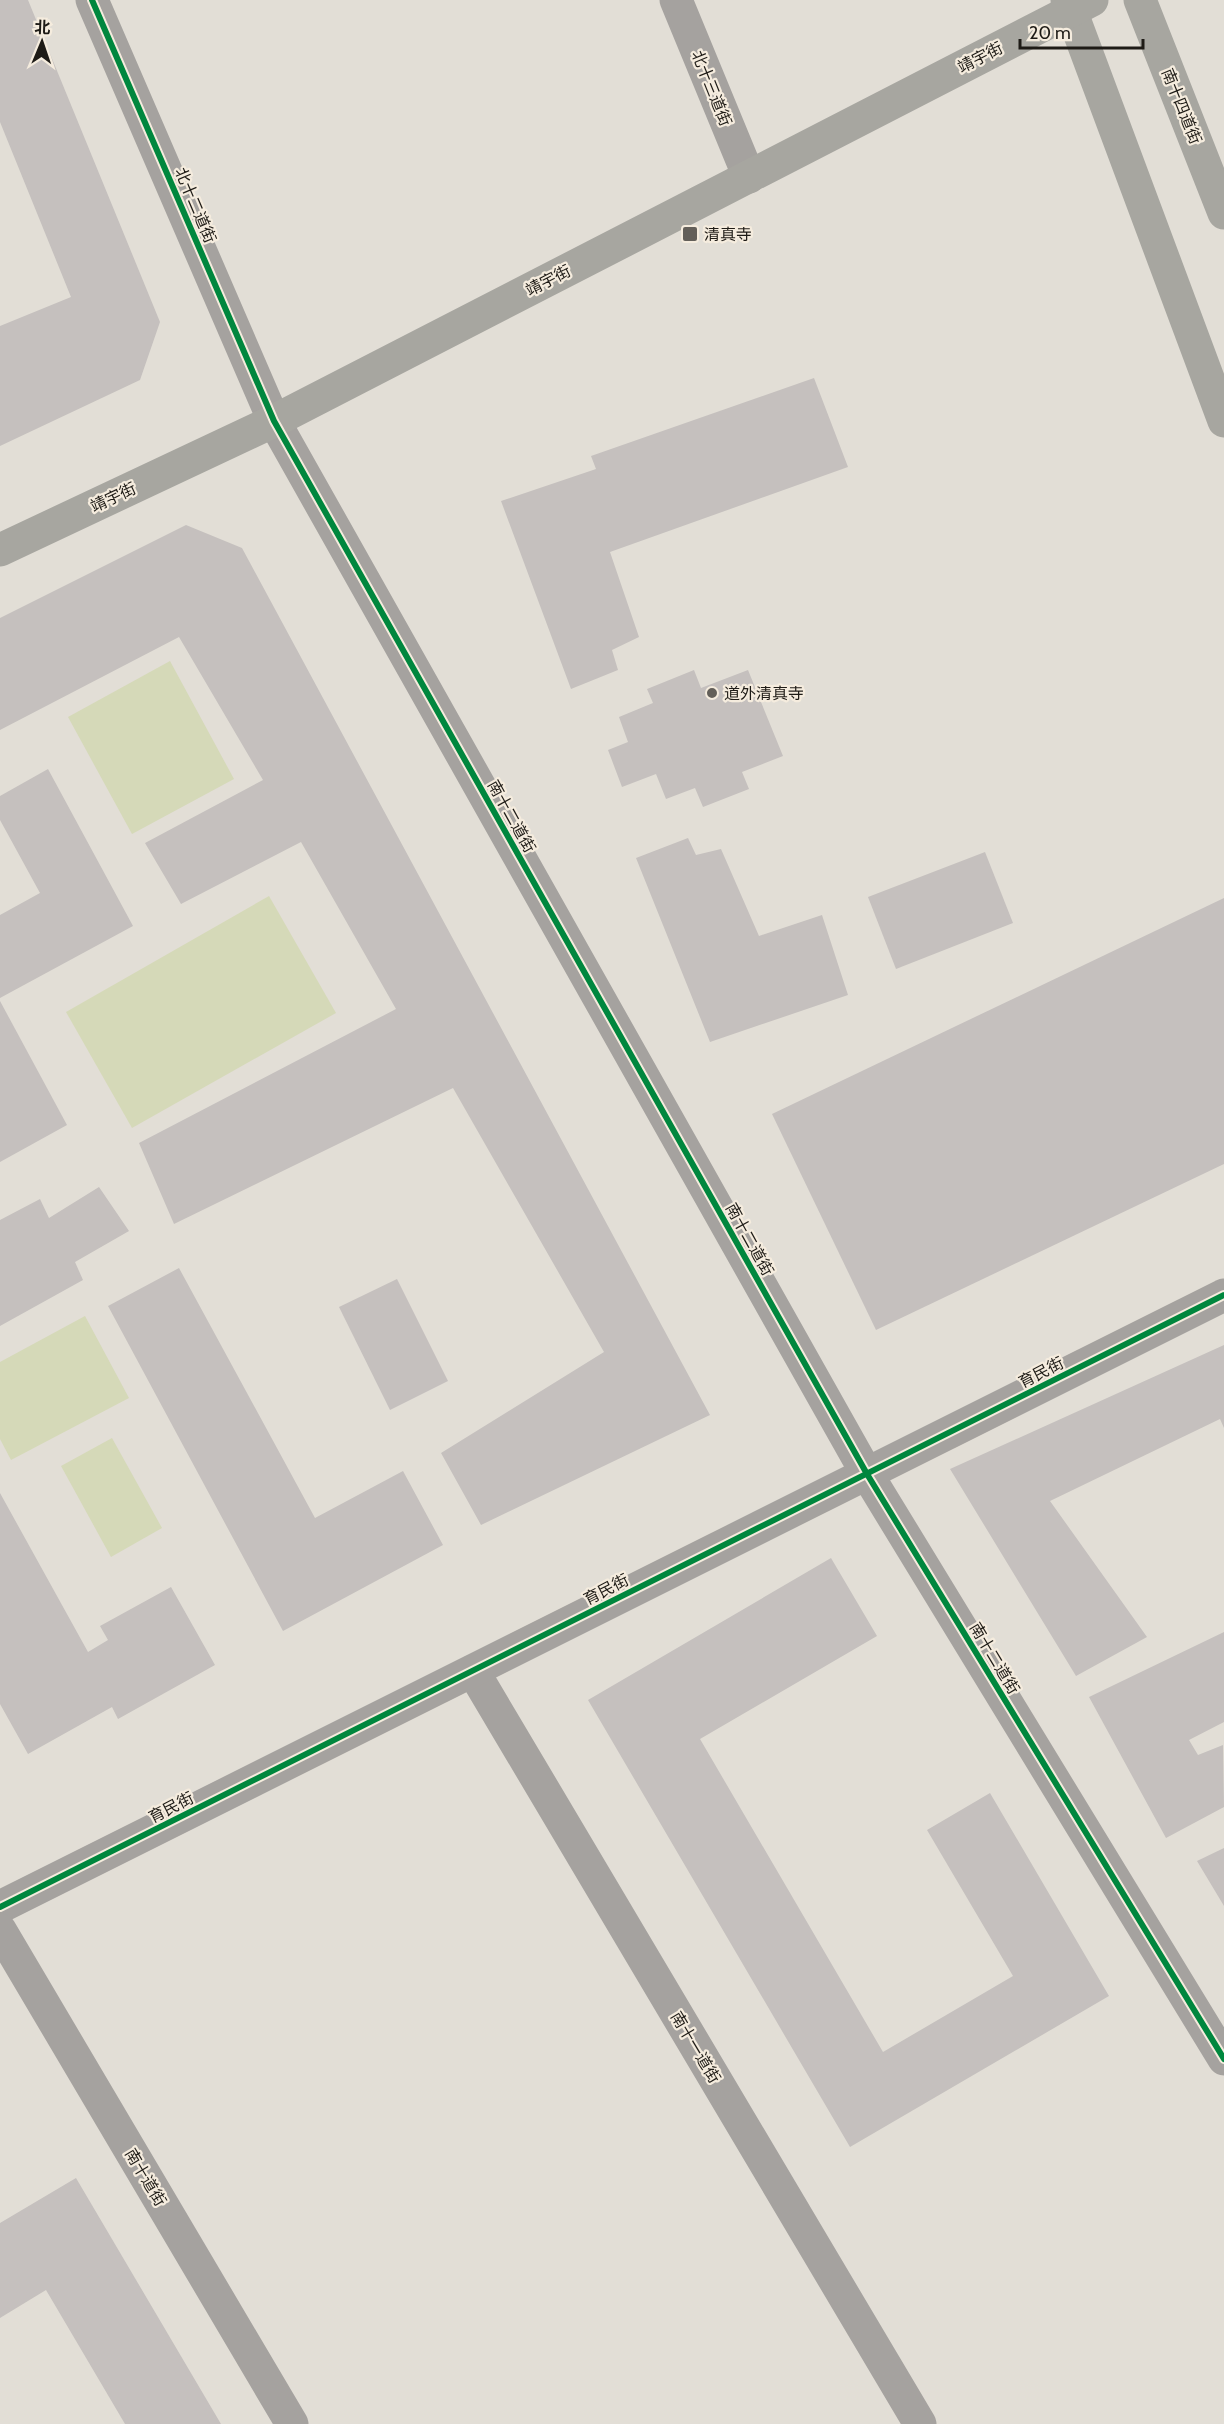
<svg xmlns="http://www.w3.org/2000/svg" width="1224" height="2424" font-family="Cabin,'Noto Sans SC',sans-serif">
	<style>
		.green { fill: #d5d9b8 }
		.building { fill: #c5c0be }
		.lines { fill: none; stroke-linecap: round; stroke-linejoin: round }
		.minor { stroke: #a5a29f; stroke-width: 33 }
		.major { stroke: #a7a6a0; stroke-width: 33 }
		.cycleway-casing { stroke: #f5ecde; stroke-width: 10 }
		.cycleway { stroke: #00873e; stroke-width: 6 }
		.poi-dot { fill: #635f59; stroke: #f5ecde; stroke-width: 2 }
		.labels { text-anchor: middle; stroke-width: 4.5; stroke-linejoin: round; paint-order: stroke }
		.street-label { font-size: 16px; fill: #1e1b16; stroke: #f5ecde }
		.poi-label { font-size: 16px; fill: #1e1b16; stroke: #f5ecde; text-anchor: start }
	</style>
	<rect width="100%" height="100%" fill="#e2ded6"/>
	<g class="green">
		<path d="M 170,661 L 234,779 L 132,834 L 68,717 Z"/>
		<path d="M 269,896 L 336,1013 L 132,1128 L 66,1012 Z"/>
		<path d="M 85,1316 L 129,1398 L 11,1460 L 0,1439 L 0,1362 Z"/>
		<path d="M 112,1438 L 162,1528 L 111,1557 L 61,1466 Z"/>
	</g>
	<g class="building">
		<path d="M 0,0 L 28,0 L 160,322 L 140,380 L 0,446 L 0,326 L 71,297 L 0,122 Z"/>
		<path d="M 814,378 L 848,467 L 610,552 L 639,637 L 612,650 L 618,670 L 571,689 L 501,501 L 596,469 L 591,456 Z"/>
		<path d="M 186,525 L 242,548 L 710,1415 L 481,1525 L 441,1453 L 604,1352 L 453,1088 L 174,1224 L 139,1143 L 396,1009 L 301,842 L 181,904 L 145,843 L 263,780 L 179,637 L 0,730 L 0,618 Z"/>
		<path d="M 694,670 L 701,688 L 748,670 L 783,756 L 742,772 L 749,789 L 703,807 L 695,788 L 666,799 L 656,774 L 622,787 L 608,750 L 628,742 L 619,717 L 653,703 L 647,689 Z"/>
		<path d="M 48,769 L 133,926 L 0,998 L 0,915 L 40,893 L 0,820 L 0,796 Z"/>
		<path d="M 688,838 L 696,855 L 721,849 L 759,936 L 822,915 L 848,995 L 710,1042 L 636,858 Z"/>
		<path d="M 985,852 L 1013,923 L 896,969 L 868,897 Z"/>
		<path d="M 1224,898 L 1224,1164 L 876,1330 L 772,1114 Z"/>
		<path d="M 0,1001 L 67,1125 L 0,1162 Z"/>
		<path d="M 99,1187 L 129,1231 L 75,1262 L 83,1280 L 0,1326 L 0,1220 L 40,1199 L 49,1218 Z"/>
		<path d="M 179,1268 L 315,1518 L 403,1471 L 443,1545 L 283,1631 L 108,1306 Z"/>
		<path d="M 397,1279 L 448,1381 L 390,1410 L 339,1307 Z"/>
		<path d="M 1224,1345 L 1224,1428 L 1220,1419 L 1050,1501 L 1147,1637 L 1076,1676 L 950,1469 Z"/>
		<path d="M 0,1493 L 88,1652 L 108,1640 L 100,1626 L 171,1587 L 215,1665 L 118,1719 L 112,1707 L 28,1754 L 0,1704 Z"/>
		<path d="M 831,1558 L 877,1636 L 700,1739 L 883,2052 L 1013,1976 L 927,1830 L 990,1793 L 1109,1996 L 850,2147 L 588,1700 Z"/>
		<path d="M 1224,1632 L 1224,1722 L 1189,1740 L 1198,1755 L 1223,1745 L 1224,1807 L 1166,1838 L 1089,1697 Z"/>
		<path d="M 1224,1848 L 1224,1906 L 1197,1861 Z"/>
		<path d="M 76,2178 L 221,2424 L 125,2424 L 46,2290 L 0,2318 L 0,2223 Z"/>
	</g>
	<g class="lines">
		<g class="minor">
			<path d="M 92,0 L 274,421 L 867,1474 L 1224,2059"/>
			<path d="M 676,0 L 749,177"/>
			<path d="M 473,1671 L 920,2424"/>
			<path d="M 0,1907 L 1224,1295"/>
			<path d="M 0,1930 L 292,2424"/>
		</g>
		<g class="major">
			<path d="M 1067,0 L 1224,421"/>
			<path d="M 1140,0 L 1224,213"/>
			<path d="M 0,550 L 274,421 L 1092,0"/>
		</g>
		<g class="cycleway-casing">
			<g id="cycleway">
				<path d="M 92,0 L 274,421 L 867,1474 L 1224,2059"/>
				<path d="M 0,1907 L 1224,1295"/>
			</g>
		</g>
		<use href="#cycleway" class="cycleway"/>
	</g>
	<g class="poi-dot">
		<rect x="682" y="226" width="16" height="16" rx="3"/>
		<circle cx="712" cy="693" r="6"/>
	</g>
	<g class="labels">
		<g class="street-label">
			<text transform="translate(980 57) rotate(-27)" y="6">靖宇街</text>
			<text transform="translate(712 88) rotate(68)" y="6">北十三道街</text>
			<text transform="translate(1182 106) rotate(68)" y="6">南十四道街</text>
			<text transform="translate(196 205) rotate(67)" y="6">北十二道街</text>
			<text transform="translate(548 280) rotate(-27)" y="6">靖宇街</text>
			<text transform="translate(113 497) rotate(-25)" y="6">靖宇街</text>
			<text transform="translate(512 816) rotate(61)" y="6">南十二道街</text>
			<text transform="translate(750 1239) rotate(61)" y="6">南十二道街</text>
			<text transform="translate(1041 1372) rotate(-27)" y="6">育民街</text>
			<text transform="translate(606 1589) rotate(-27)" y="6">育民街</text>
			<text transform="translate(995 1658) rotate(59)" y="6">南十二道街</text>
			<text transform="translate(171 1807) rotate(-27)" y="6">育民街</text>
			<text transform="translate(696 2047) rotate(59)" y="6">南十一道街</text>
			<text transform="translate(146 2177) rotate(59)" y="6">南十道街</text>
		</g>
		<g class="poi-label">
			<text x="704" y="240">清真寺</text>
			<text x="724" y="699">道外清真寺</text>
		</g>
	</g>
	<g transform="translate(42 42) rotate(2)" stroke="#f5ecde" stroke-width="4.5" paint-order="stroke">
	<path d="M0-4.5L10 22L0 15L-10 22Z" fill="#1e1b16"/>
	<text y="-9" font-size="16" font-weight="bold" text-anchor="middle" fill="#1e1b16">北</text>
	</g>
	<path d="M1020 39v9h123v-9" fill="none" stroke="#1e1b16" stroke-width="3"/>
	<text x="1029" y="39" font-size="18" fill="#1e1b16" stroke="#f5ecde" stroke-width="4.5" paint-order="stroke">20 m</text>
</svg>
